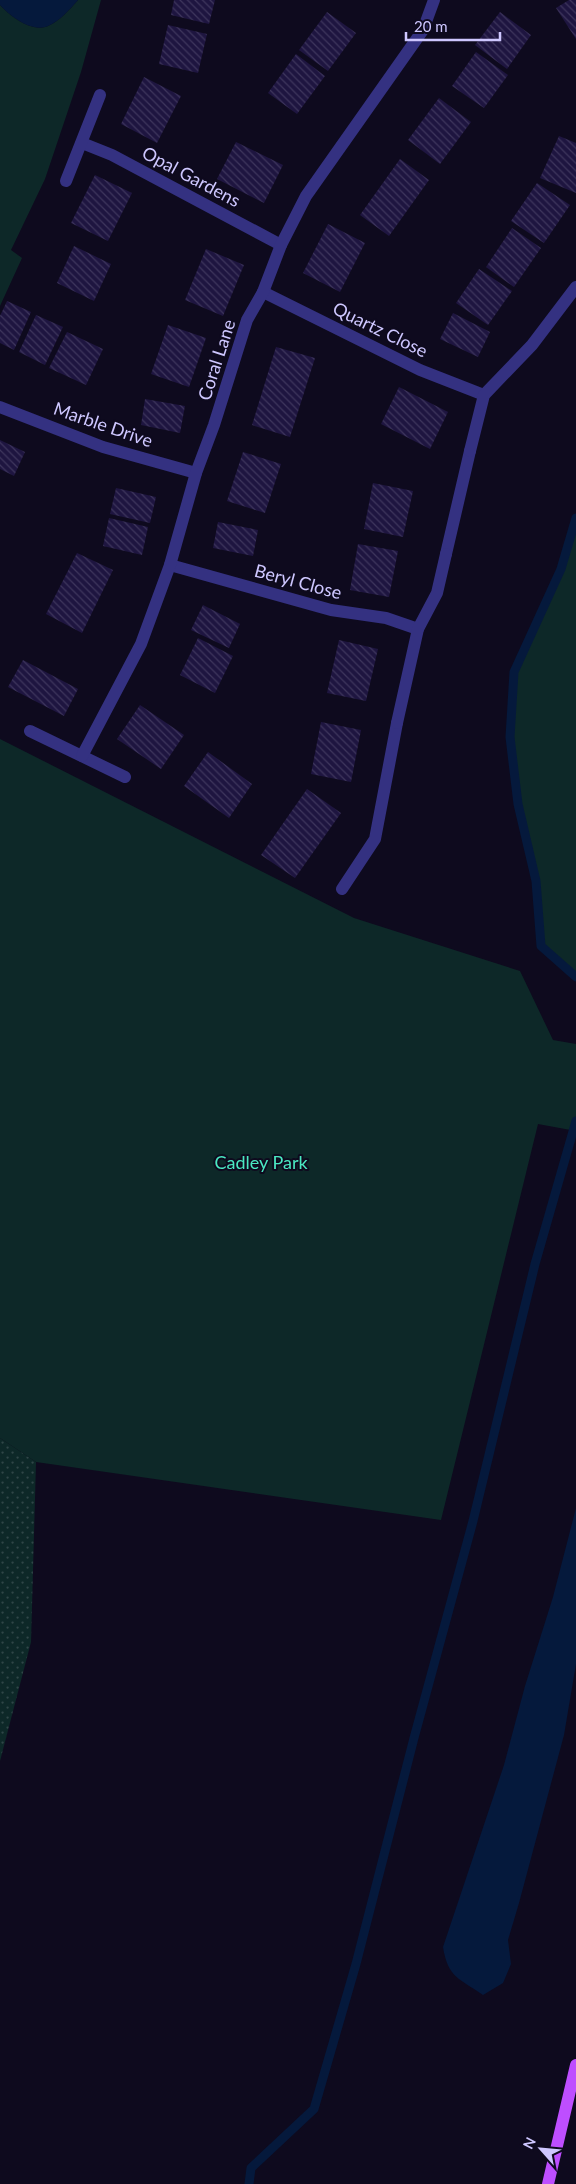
<svg xmlns="http://www.w3.org/2000/svg" width="576" height="2184" font-family="Lato,sans-serif">
	<style>
		.grass { fill: url(#grass-dots) }
		.green { fill: #0d2828 }
		.water { fill: #05193c }
		.lines { fill: none; stroke-linecap: round; stroke-linejoin: round }
		.stream { stroke: #05193c; stroke-width: 9 }
		.building { fill: url(#building-back-hatch) }
		.service { stroke: #343181; stroke-width: 12 }
		.minor { stroke: #343181; stroke-width: 12 }
		.primary { stroke: #be4eff; stroke-width: 12 }
		.labels { text-anchor: middle; stroke-width: 4; stroke-linejoin: round; paint-order: stroke }
		.street-label { font-size: 18px; fill: #cec7ff; stroke: #0e0a1e }
		.park-label { font-size: 18px; fill: #4ae8c2; stroke: #0e0a1e }
	</style>
	<defs>
		<pattern id="grass-dots" width="8" height="8" patternUnits="userSpaceOnUse" patternTransform="scale(1.25)"><rect width="8" height="8" fill="#0d2828"/><path d="M2 2h.1M6 6h.1" fill="none" stroke="#2f4648" stroke-width="1.8" stroke-linecap="round"/></pattern>
		<pattern id="building-back-hatch" width="6" height="6" patternUnits="userSpaceOnUse" patternTransform="scale(1.25)"><rect width="6" height="6" fill="#1e1540"/><path d="M-1 5l2 2M0 0l6 6M5-1l2 2" fill="none" stroke="#3e365d"/></pattern>
	</defs>
	<rect width="100%" height="100%" fill="#0e0a1e"/>
	<path class="grass" d="M 0,1438 L 36,1462 L 31,1642 L 0,1761 Z"/>
	<g class="green">
		<path d="M 78,0 L 101,0 L 81,72 L 45,179 L 11,250 L 22,258 L 0,306 L 0,5 C 10,16 32,33 48,26 C 60,21 70,9 78,0 Z"/>
		<path d="M 576,518 L 576,977 L 541,946 L 536,881 L 518,805 L 510,737 L 514,672 L 561,569 Z"/>
		<path d="M 0,739 L 354,918 L 520,971 L 553,1040 L 576,1044 L 576,1131 L 538,1124 L 441,1520 L 36,1462 L 0,1438 Z"/>
	</g>
	<g class="water">
		<path d="M 0,0 L 78,0 C 70,9 60,21 48,26 C 32,33 10,16 0,5 Z"/>
		<path d="M 576,1508 L 576,1664 L 564,1735 L 519,1903 L 508,1940 L 511,1964 L 503,1983 L 483,1995 C 459,1978 448,1978 443,1947 L 504,1765 L 525,1686 L 553,1597 Z"/>
	</g>
	<g class="lines">
		<g class="stream">
			<path d="M 576,518 L 561,569 L 514,672 L 510,737 L 518,804 L 536,881 L 541,946 L 576,977"/>
			<path d="M 249,2184 L 251,2168 L 314,2109 L 356,1964 L 414,1738 L 473,1521 L 535,1264 L 576,1121"/>
		</g>
	</g>
	<g class="building">
		<path d="M 174,0 L 215,0 L 209,24 L 171,15 Z"/>
		<path d="M 569,0 L 576,0 L 576,39 L 556,8 Z"/>
		<path d="M 327,12 L 356,33 L 328,71 L 299,50 Z"/>
		<path d="M 500,12 L 531,35 L 507,69 L 475,45 Z"/>
		<path d="M 168,25 L 207,34 L 198,73 L 159,64 Z"/>
		<path d="M 476,52 L 508,75 L 484,108 L 452,86 Z"/>
		<path d="M 296,54 L 325,76 L 297,114 L 268,93 Z"/>
		<path d="M 144,77 L 181,96 L 157,143 L 121,124 Z"/>
		<path d="M 439,98 L 471,122 L 440,164 L 408,140 Z"/>
		<path d="M 559,136 L 576,143 L 576,193 L 540,178 Z"/>
		<path d="M 236,142 L 283,165 L 264,203 L 217,179 Z"/>
		<path d="M 400,159 L 429,180 L 389,236 L 360,215 Z"/>
		<path d="M 95,175 L 132,193 L 108,241 L 71,223 Z"/>
		<path d="M 537,183 L 570,205 L 544,243 L 511,221 Z"/>
		<path d="M 328,224 L 365,243 L 340,292 L 303,273 Z"/>
		<path d="M 512,228 L 541,248 L 514,287 L 486,267 Z"/>
		<path d="M 74,246 L 111,264 L 94,301 L 57,283 Z"/>
		<path d="M 206,249 L 244,265 L 223,316 L 185,300 Z"/>
		<path d="M 479,269 L 512,291 L 488,325 L 456,303 Z"/>
		<path d="M 7,301 L 31,312 L 14,350 L 0,343 L 0,316 Z"/>
		<path d="M 453,313 L 490,332 L 478,357 L 440,339 Z"/>
		<path d="M 36,315 L 63,327 L 45,365 L 19,352 Z"/>
		<path d="M 168,325 L 206,338 L 189,387 L 151,374 Z"/>
		<path d="M 67,332 L 103,349 L 86,385 L 49,368 Z"/>
		<path d="M 276,347 L 315,358 L 290,437 L 252,425 Z"/>
		<path d="M 399,387 L 448,412 L 430,449 L 381,424 Z"/>
		<path d="M 145,399 L 185,406 L 180,433 L 141,425 Z"/>
		<path d="M 0,440 L 25,452 L 14,476 L 0,469 Z"/>
		<path d="M 243,452 L 281,464 L 265,513 L 227,501 Z"/>
		<path d="M 373,483 L 413,491 L 403,537 L 364,529 Z"/>
		<path d="M 116,488 L 156,497 L 150,523 L 110,514 Z"/>
		<path d="M 109,518 L 148,527 L 142,555 L 103,546 Z"/>
		<path d="M 218,522 L 258,530 L 253,556 L 213,548 Z"/>
		<path d="M 358,544 L 398,551 L 389,597 L 350,590 Z"/>
		<path d="M 77,553 L 113,570 L 82,633 L 46,614 Z"/>
		<path d="M 203,605 L 240,624 L 229,648 L 191,630 Z"/>
		<path d="M 198,638 L 233,656 L 215,693 L 180,675 Z"/>
		<path d="M 339,640 L 378,649 L 366,701 L 327,693 Z"/>
		<path d="M 23,660 L 78,689 L 64,716 L 8,687 Z"/>
		<path d="M 140,705 L 184,735 L 161,769 L 117,739 Z"/>
		<path d="M 321,722 L 361,730 L 351,782 L 311,774 Z"/>
		<path d="M 208,752 L 252,784 L 229,818 L 184,786 Z"/>
		<path d="M 307,789 L 341,813 L 295,878 L 261,855 Z"/>
	</g>
	<g class="lines">
		<g class="service">
			<path d="M 446,554 L 470,451"/>
			<path d="M 342,889 L 375,839 L 397,723"/>
		</g>
		<g class="minor">
			<path d="M 82,143 L 112,155 L 281,245"/>
			<path d="M 66,181 L 100,95"/>
			<path d="M 263,292 L 420,370 L 484,395"/>
			<path d="M 0,407 L 103,447 L 196,473"/>
			<path d="M 470,451 L 484,395 L 532,345 L 576,287"/>
			<path d="M 170,565 L 331,610 L 386,618 L 418,629"/>
			<path d="M 397,723 L 418,629 L 437,593 L 446,554"/>
			<path d="M 30,731 L 125,777"/>
			<path d="M 82,756 L 141,644 L 170,565 L 196,473 L 214,425 L 247,320 L 263,292 L 281,245 L 306,196 L 423,30 L 434,0"/>
		</g>
		<path class="primary" d="M 548,2184 L 576,2065"/>
	</g>
	<g class="labels">
		<g class="street-label">
			<text transform="translate(191 177) rotate(28)" y="6">Opal Gardens</text>
			<text transform="translate(380 330) rotate(26)" y="6">Quartz Close</text>
			<text transform="translate(217 360) rotate(-72)" y="6">Coral Lane</text>
			<text transform="translate(103 425) rotate(19)" y="6">Marble Drive</text>
			<text transform="translate(298 582) rotate(15)" y="6">Beryl Close</text>
		</g>
		<g class="park-label">
			<text x="261" y="1169">Cadley Park</text>
		</g>
	</g>
	<g transform="translate(541 2149) rotate(297)" stroke="#0e0a1e" stroke-width="4" paint-order="stroke">
	<path d="M0-4L9 19L0 12L-9 19Z" fill="#cec7ff"/>
	<text y="-8" font-size="14" font-weight="bold" text-anchor="middle" fill="#cec7ff">N</text>
	</g>
	<path d="M406 32v8h94v-8" fill="none" stroke="#cec7ff" stroke-width="2.5"/>
	<text x="414" y="32" font-size="15" fill="#cec7ff" stroke="#0e0a1e" stroke-width="4" paint-order="stroke">20 m</text>
</svg>
